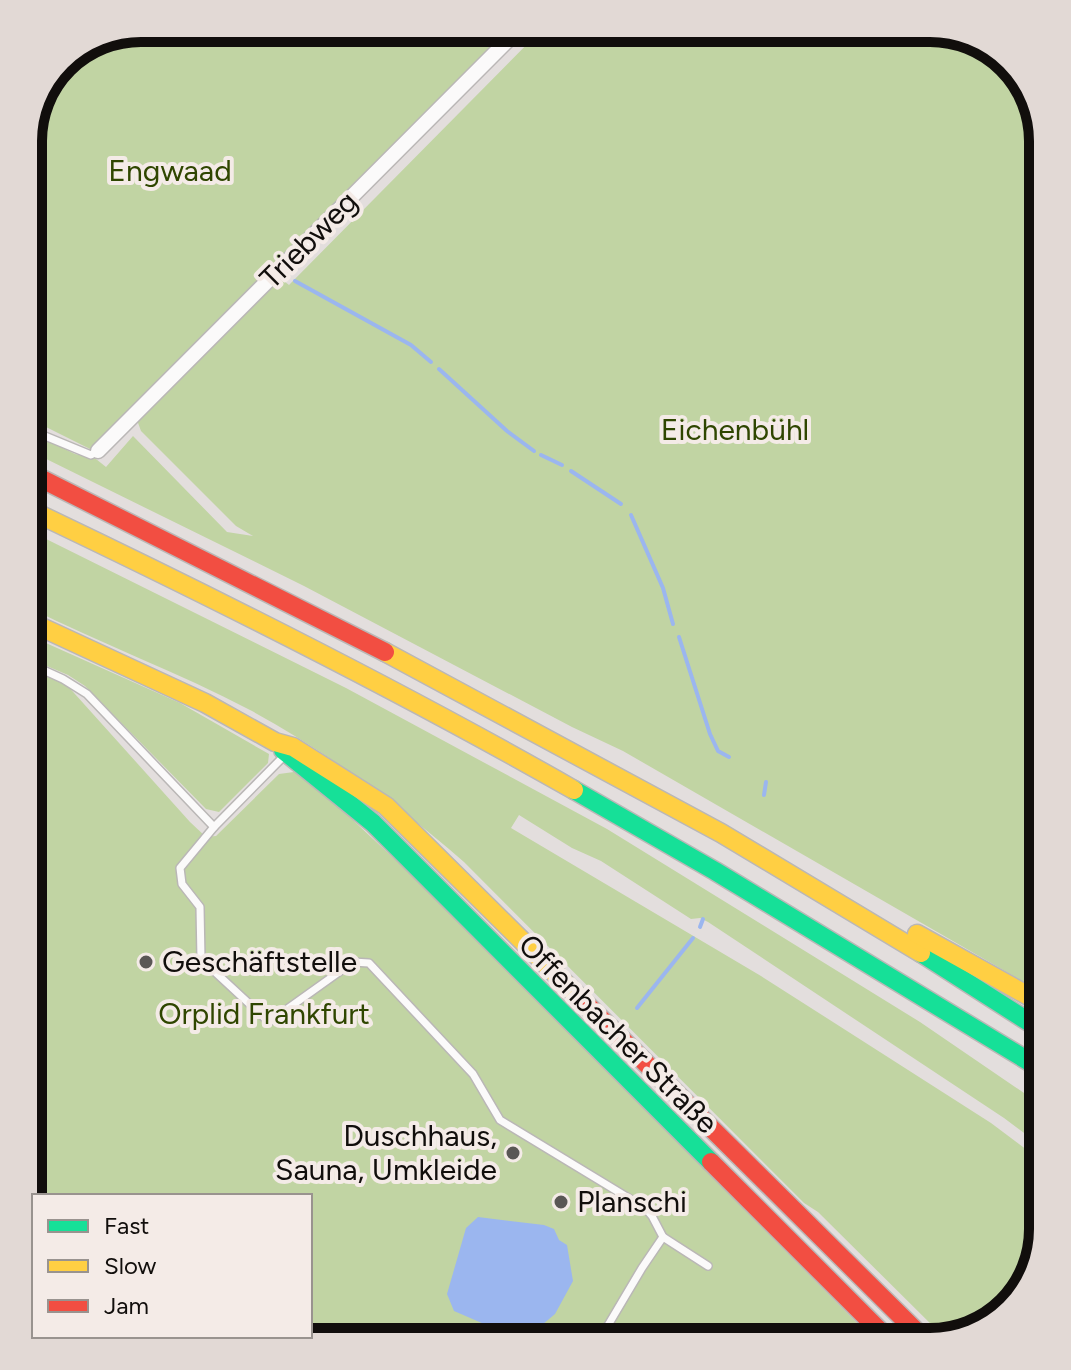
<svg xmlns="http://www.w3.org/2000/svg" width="1071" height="1370" font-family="Figtree,sans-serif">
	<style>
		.green { fill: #c1d4a3 }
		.water { fill: #9bb6ef }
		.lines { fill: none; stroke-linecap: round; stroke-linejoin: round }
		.stream { stroke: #9bb6ef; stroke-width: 4 }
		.lane-casing { stroke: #bab7b6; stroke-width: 10 }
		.street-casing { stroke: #bab7b6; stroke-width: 17 }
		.fast-casing { stroke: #bab7b6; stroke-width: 21 }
		.slow-casing { stroke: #bab7b6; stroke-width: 21 }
		.jam-casing { stroke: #bab7b6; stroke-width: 21 }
		.lane { stroke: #fbfafa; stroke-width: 7 }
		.street { stroke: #fbfafa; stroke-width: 14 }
		.fast { stroke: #16e098; stroke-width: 18 }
		.slow { stroke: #ffcf43; stroke-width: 18 }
		.jam { stroke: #f24e42; stroke-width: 18 }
		.poi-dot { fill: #5a5755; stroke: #f4ebe7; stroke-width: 3 }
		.labels { text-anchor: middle; stroke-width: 8; stroke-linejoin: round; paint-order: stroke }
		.park-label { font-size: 30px; fill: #2f4600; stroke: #f4ebe7 }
		.street-label { font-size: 30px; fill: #110e0c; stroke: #f4ebe7 }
		.poi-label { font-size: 30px; fill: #110e0c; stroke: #f4ebe7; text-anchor: start }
		.rim { fill: none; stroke: #110e0c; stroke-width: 10 }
	</style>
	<rect width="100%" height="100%" fill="#e3dedd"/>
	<g class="green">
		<path d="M 141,28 L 513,28 L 92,450 L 28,418 L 28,133 L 66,56 Z"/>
		<path d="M 543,28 L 937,28 L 987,43 L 1024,78 L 1043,141 L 1043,993 L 623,751 L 572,727 L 304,586 L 28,450 L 28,431 L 75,454 L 96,459 L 106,467 L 133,436 L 227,532 L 253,536 L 236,526 L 141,431 L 137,420 L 279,277 L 289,285 Z"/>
		<path d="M 28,530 L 346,688 L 607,829 L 920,1022 L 1043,1106 L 1043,1147 L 1004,1118 L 708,922 L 700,918 L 691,919 L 601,861 L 572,848 L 519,815 L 511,828 L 761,976 L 991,1123 L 1043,1162 L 1043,1230 L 1028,1285 L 993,1323 L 945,1338 L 818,1212 L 804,1203 L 464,862 C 397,804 328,752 250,710 C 178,672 101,644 28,607 Z"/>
		<path d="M 28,635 L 180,703 L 269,754 L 268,763 L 219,812 L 206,809 L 85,686 L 68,675 L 28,658 Z"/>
		<path d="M 28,666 L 66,684 L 190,822 L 206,837 L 216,836 L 279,774 L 294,772 L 340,808 L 419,882 L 876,1342 L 134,1342 L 114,1336 L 310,1336 L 310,1196 L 34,1196 L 34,1249 L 28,1229 Z"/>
	</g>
	<path class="water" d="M 478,1217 L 544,1225 L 554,1229 L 559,1240 L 567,1245 L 573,1281 L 555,1314 L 536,1330 L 498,1330 L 454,1311 L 447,1294 L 466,1228 Z"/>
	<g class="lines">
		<g class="stream">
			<path d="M 295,281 L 411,345 L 431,362"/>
			<path d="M 439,369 L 507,431 L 534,451"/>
			<path d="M 541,455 L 562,465"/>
			<path d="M 571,471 L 621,504"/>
			<path d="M 631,515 L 663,588 L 673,624"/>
			<path d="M 679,637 L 710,734 L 718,751 L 729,757"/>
			<path d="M 764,795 L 766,782"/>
			<path d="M 700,927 L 703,919"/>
			<path d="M 637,1008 L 693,938"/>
		</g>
		<g class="lane-casing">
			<g id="lane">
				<path d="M 28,429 L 91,455 L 98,451"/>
				<path d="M 28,663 L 63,679 L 87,694 L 214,827 L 286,754"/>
				<path d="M 214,827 L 180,868 L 182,884 L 200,907 L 201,959 L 269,1022 L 353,962 L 369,963 L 473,1074 L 500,1120 L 645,1208 L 652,1216 L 663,1237 L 708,1266"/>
				<path d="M 601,1342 L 604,1332 L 642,1268 L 663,1237"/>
			</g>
		</g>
		<g class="street-casing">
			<path id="street" d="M 98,451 L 520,28"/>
		</g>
		<g class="fast-casing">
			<g id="fast">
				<path d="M 283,750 L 373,823 L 711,1162"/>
				<path d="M 574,790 L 715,871 L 1043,1070"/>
				<path d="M 921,953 L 1043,1031"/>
			</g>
		</g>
		<g class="slow-casing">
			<g id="slow">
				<path d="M 28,509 C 213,597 397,689 574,790"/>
				<path d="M 28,621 L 205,703 L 275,742 L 293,747 L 386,806 L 584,1002"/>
				<path d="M 385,652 L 721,833 L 921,953"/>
				<path d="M 917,934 L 1043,1004"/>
			</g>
		</g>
		<g class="jam-casing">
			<g id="jam">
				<path d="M 28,472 L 385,652"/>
				<path d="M 584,1002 L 927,1342"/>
				<path d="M 711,1162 L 891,1342"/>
			</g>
		</g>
		<use href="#lane" class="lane"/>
		<use href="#street" class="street"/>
		<use href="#fast" class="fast"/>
		<use href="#slow" class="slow"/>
		<use href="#jam" class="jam"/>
	</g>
	<g class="poi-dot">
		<circle cx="146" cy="962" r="8"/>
		<circle cx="513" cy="1153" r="8"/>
		<circle cx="561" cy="1202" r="8"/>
	</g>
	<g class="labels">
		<g class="park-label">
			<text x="170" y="181">Engwaad</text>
			<text x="735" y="440">Eichenbühl</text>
			<text x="264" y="1024">Orplid Frankfurt</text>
		</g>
		<g class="street-label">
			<text transform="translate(309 240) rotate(-45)" y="10">Triebweg</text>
			<text transform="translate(618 1034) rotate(45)" y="10">Offenbacher Straße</text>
		</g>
		<g class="poi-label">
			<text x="162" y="972">Geschäftstelle</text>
			<text x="497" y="1146" text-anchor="end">Duschhaus,<tspan x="497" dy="34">Sauna, Umkleide</tspan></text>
			<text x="577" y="1212">Planschi</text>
		</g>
	</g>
	<path d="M0 0H1071V1370H0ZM141 42H930A99 99 0 0 1 1029 141V1229A99 99 0 0 1 930 1328H141A99 99 0 0 1 42 1229V141A99 99 0 0 1 141 42Z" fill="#e2d9d5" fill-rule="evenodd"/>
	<path class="rim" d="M141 42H930A99 99 0 0 1 1029 141V1229A99 99 0 0 1 930 1328H141A99 99 0 0 1 42 1229V141A99 99 0 0 1 141 42Z"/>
	<rect x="32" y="1194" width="280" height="144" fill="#f4ebe7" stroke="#99938f" stroke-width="2"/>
	<rect x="48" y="1220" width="40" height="12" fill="#16e098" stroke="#99938f" stroke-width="2"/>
	<text x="104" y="1234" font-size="24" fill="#110e0c">Fast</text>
	<rect x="48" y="1260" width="40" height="12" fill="#ffcf43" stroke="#99938f" stroke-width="2"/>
	<text x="104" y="1274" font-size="24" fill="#110e0c">Slow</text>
	<rect x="48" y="1300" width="40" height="12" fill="#f24e42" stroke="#99938f" stroke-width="2"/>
	<text x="104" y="1314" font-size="24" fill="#110e0c">Jam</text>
</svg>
